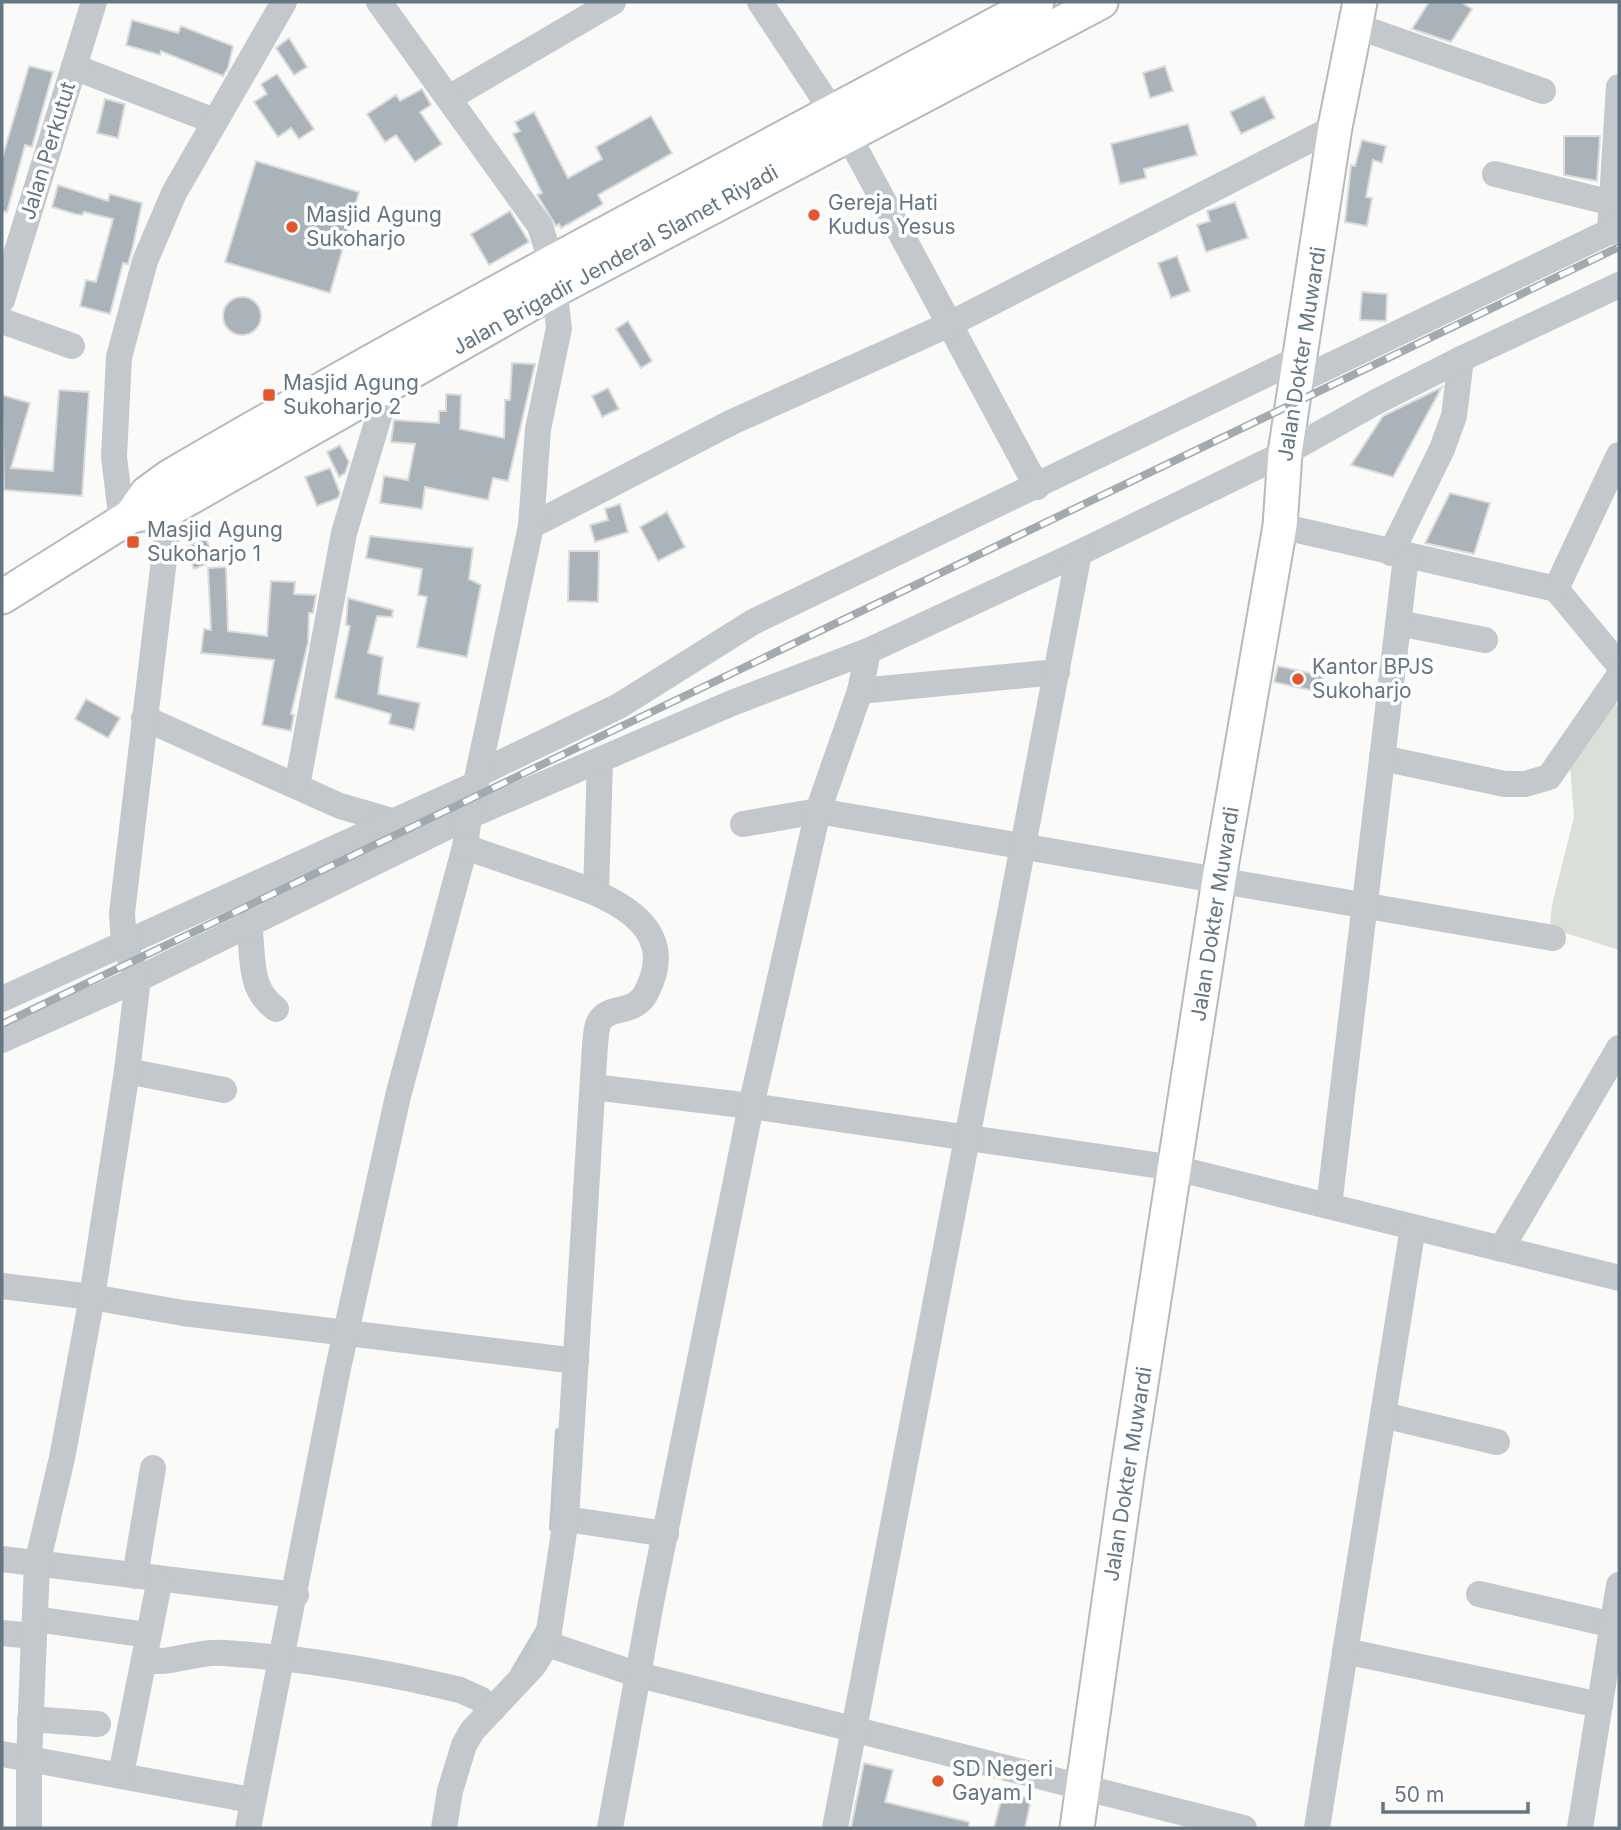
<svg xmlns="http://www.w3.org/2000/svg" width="1621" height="1830" font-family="Inter,sans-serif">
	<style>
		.green { fill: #dadfd7 }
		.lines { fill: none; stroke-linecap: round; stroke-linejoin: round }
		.stream { stroke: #bbc7cb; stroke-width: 6 }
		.building { fill: #aab3b9; stroke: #dcdcda; stroke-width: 2 }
		.major-casing { stroke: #b5babe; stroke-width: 37 }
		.minor { stroke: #c3c8cc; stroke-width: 26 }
		.major { stroke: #fff; stroke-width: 33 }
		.rail-casing { stroke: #a2aab0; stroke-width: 8 }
		.rail { stroke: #fff; stroke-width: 5; stroke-dasharray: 16; stroke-linecap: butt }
		.poi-dot { fill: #e4572e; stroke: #fff; stroke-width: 2.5 }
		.labels { text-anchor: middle; stroke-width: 7; stroke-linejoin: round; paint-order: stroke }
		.street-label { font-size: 21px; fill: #657683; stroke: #fff }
		.poi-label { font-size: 21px; fill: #657683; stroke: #fff; text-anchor: start }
	</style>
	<rect width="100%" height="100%" fill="#fafaf8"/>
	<path class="green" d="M 1600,684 L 1619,708 L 1619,950 L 1550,928 L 1552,905 L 1574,817 L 1568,739 Z"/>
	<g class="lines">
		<g class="stream">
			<path d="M 552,1528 L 558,1431"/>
			<path d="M 514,1670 L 539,1628"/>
		</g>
	</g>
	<g class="building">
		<path d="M 1429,2 L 1461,2 L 1472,9 L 1451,42 L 1412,29 Z"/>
		<path d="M 132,20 L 178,33 L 181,26 L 233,46 L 228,68 L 223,76 L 161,51 L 160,55 L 126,45 Z"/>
		<path d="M 289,38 L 307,67 L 294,75 L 276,48 Z"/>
		<path d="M 29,66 L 53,72 L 32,147 L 25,145 L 7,212 L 2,211 L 2,159 Z"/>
		<path d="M 1165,66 L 1173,91 L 1150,98 L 1143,73 Z"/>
		<path d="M 277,74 L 314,129 L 299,139 L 291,128 L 278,137 L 254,102 L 267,94 L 261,84 Z"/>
		<path d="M 422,89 L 431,105 L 420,112 L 442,144 L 415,162 L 396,135 L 385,142 L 367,114 L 396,95 L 400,101 Z"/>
		<path d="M 1264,96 L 1275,118 L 1241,134 L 1230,112 Z"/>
		<path d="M 105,99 L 125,104 L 118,138 L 97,133 Z"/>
		<path d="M 534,112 L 568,178 L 602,159 L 596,147 L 651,116 L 672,153 L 598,195 L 603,204 L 561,228 L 559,224 L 556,226 L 537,195 L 542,193 L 513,134 L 520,131 L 515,122 Z"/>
		<path d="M 1188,124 L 1197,155 L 1144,169 L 1146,178 L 1120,184 L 1111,144 Z"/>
		<path d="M 1564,136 L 1600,136 L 1597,181 L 1564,175 Z"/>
		<path d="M 1362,140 L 1386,146 L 1382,163 L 1373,160 L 1366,197 L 1372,198 L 1367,226 L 1345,222 L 1351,165 L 1355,166 Z"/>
		<path d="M 256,161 L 359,192 L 330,293 L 225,262 Z"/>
		<path d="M 58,185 L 108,201 L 110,194 L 142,203 L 133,246 L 128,264 L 123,263 L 110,314 L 80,306 L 86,280 L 96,282 L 113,219 L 84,212 L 82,215 L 75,214 L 52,207 Z"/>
		<path d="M 1235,202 L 1248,238 L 1206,252 L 1197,225 L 1210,221 L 1207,211 Z"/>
		<path d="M 510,211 L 529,242 L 489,265 L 471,234 Z"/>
		<path d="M 1177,256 L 1190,291 L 1171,298 L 1158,263 Z"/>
		<path d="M 1362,292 L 1387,294 L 1386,321 L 1360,320 Z"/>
		<circle cx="242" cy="316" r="19"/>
		<path d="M 628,321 L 652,361 L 641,368 L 616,329 Z"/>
		<path d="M 512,363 L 535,364 L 508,481 L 493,478 L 488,500 L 425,487 L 422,509 L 380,503 L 384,476 L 408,480 L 415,444 L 391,442 L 394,420 L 439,423 L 439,411 L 446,411 L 446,394 L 461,395 L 460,429 L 504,438 L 505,400 L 510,400 Z"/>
		<path d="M 1442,387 L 1393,477 L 1351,465 L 1383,416 Z"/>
		<path d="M 608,388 L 619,409 L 602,417 L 592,396 Z"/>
		<path d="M 59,390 L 89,392 L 82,496 L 4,490 L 2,395 L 30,403 L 11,468 L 53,471 Z"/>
		<path d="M 340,445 L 349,462 L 345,473 L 339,477 L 327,452 Z"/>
		<path d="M 330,468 L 340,493 L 338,498 L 317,506 L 305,477 Z"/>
		<path d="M 1450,493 L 1490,503 L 1474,554 L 1425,543 Z"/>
		<path d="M 620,504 L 628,532 L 595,542 L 590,525 L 608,520 L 605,509 Z"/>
		<path d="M 667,512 L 685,547 L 658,561 L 640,527 Z"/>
		<path d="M 370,536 L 473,548 L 469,579 L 481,585 L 467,657 L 417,647 L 427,597 L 418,595 L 422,569 L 366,558 Z"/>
		<path d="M 206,539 L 215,561 L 194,569 L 185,547 Z"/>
		<path d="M 569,551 L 599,551 L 598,602 L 568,601 Z"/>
		<path d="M 226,567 L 228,631 L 267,636 L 271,581 L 295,582 L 294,594 L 316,595 L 313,613 L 309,613 L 308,643 L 291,714 L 294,715 L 291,731 L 262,725 L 274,660 L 201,653 L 204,629 L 211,630 L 208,568 Z"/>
		<path d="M 348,598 L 393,610 L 392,617 L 377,616 L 368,653 L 383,657 L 378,694 L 420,703 L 414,730 L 389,724 L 391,714 L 335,698 L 350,626 L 346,625 Z"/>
		<path d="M 1278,666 L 1323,676 L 1319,692 L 1274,682 Z"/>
		<path d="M 86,699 L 120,718 L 108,738 L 75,719 Z"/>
		<path d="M 864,1763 L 893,1770 L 885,1802 L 969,1822 L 969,1828 L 851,1828 Z"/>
		<path d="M 1003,1792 L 1031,1799 L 1025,1828 L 994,1828 Z"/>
	</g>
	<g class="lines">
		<g class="major-casing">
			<g id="major">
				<path d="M 131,516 L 147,493 L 169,477 C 454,310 746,159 1037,2"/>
				<path d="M 2,597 L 131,516 L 170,509 L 555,290 L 1101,2"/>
				<path d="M 1077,1828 L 1127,1474 L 1219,879 L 1280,526 L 1285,453 L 1335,127 L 1360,2"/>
			</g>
		</g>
		<g class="minor">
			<path d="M 760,2 L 848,135 L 1037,487"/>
			<path d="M 1356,26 L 1543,91"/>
			<path d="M 74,67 L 214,121"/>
			<path d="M 449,98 L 613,2"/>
			<path d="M 1495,174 L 1612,203"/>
			<path d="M 1610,232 L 1619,87"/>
			<path d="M 2,300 L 94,2"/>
			<path d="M 2,321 L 72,346"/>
			<path d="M 1296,382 L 1619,227"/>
			<path d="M 122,522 L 114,457 L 119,357 L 145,261 L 174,193 L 284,2"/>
			<path d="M 531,526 L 732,422 L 948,325 L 1335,127"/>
			<path d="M 1280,526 L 1556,589 L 1619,665"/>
			<path d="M 1391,553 L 1442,449 L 1454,416 L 1461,359"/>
			<path d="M 1556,589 L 1619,455"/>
			<path d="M 1398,623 L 1485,640"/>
			<path d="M 860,691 L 1057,672"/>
			<path d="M 144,718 L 340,806 L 392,821"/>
			<path d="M 1382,758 L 1505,784 L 1525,784 L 1549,777 L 1619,676"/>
			<path d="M 480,773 L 619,706 L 753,622 L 1300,358"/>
			<path d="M 297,786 L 344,533 L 388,386"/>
			<path d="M 743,824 L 818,811 L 1553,938"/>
			<path d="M 596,892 L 600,761"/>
			<path d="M 249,923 C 254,956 247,988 276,1009"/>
			<path d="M 2,999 L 476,784"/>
			<path d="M 2,1040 L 138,979 L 469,816 L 732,703 L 868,651 L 1079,553 L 1285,453 L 1376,402 L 1461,359 L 1619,285"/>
			<path d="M 127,1071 L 224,1090"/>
			<path d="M 593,1087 L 751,1106 L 1175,1168 L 1619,1278"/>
			<path d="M 1329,1206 L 1406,557"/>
			<path d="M 1501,1249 L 1619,1048"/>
			<path d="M 2,1286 L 92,1297 L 183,1313 L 576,1361"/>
			<path d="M 1383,1415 L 1497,1442"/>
			<path d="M 566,1519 L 666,1534"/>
			<path d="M 2,1559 L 296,1595"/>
			<path d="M 135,1576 L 153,1468"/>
			<path d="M 1479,1594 L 1613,1625"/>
			<path d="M 35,1619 L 148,1635"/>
			<path d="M 2,1633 L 33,1636"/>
			<path d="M 547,1644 L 639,1675 L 1244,1828"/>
			<path d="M 1345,1651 L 1600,1705"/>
			<path d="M 144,1660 C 171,1665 195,1651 223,1653 C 303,1658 382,1671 460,1690 L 480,1699 L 493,1709"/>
			<path d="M 30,1719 L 98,1724"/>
			<path d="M 2,1754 L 251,1800"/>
			<path d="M 121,1774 L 160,1579"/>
			<path d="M 29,1828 L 29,1759 L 37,1564 L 62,1458 L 92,1297 L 127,1071 L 138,979 L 124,944 L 122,913 L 170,509"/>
			<path d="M 248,1828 L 337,1373 L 398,1096 L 465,847 L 469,816 L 531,526 L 538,429 L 559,328 L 551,261 L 540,226 L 379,2"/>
			<path d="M 444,1828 L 450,1791 L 464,1745 L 472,1731 L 534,1665 L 547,1644 L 566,1519 L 595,1045 C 596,1037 596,1025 601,1019 C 612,1005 634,1015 646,993 C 685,920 600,893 547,875 C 520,866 492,856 465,847"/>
			<path d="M 610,1828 L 651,1603 L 751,1106 L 818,811 L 860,691 L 868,651"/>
			<path d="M 835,1828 L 1079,553"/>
			<path d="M 1317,1828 L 1413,1227"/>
			<path d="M 1580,1828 L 1619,1585"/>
		</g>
		<use href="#major" class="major"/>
		<g class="rail-casing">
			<path id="rail" d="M 2,1024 L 1619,247"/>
		</g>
		<use href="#rail" class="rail"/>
	</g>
	<g class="poi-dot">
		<circle cx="814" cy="215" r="7"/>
		<circle cx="292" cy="227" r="7"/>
		<rect x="262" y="388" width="14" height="14" rx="3.5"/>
		<rect x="126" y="535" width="14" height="14" rx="3.5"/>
		<circle cx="1298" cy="679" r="7"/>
		<circle cx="938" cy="1781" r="7"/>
	</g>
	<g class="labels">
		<g class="street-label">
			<text transform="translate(48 151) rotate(-73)" y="7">Jalan Perkutut</text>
			<text transform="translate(615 260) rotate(-29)" y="7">Jalan Brigadir Jenderal Slamet Riyadi</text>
			<text transform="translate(1302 354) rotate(-81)" y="7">Jalan Dokter Muwardi</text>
			<text transform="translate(1215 914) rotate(-81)" y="7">Jalan Dokter Muwardi</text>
			<text transform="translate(1128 1474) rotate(-81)" y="7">Jalan Dokter Muwardi</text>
		</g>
		<g class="poi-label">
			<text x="828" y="210">Gereja Hati<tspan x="828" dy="24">Kudus Yesus</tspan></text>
			<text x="306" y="222">Masjid Agung<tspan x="306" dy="24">Sukoharjo</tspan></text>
			<text x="283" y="390">Masjid Agung<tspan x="283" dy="24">Sukoharjo 2</tspan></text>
			<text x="147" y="537">Masjid Agung<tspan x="147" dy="24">Sukoharjo 1</tspan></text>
			<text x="1312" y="674">Kantor BPJS<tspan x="1312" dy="24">Sukoharjo</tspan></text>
			<text x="952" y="1776">SD Negeri<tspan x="952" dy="24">Gayam I</tspan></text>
		</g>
	</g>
	<rect width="1621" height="1830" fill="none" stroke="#657683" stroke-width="7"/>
	<path d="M1383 1802v10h145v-10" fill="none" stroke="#657683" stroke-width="3.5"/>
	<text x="1394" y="1802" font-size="21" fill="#657683" stroke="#ffffff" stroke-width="5" paint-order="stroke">50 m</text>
</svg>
